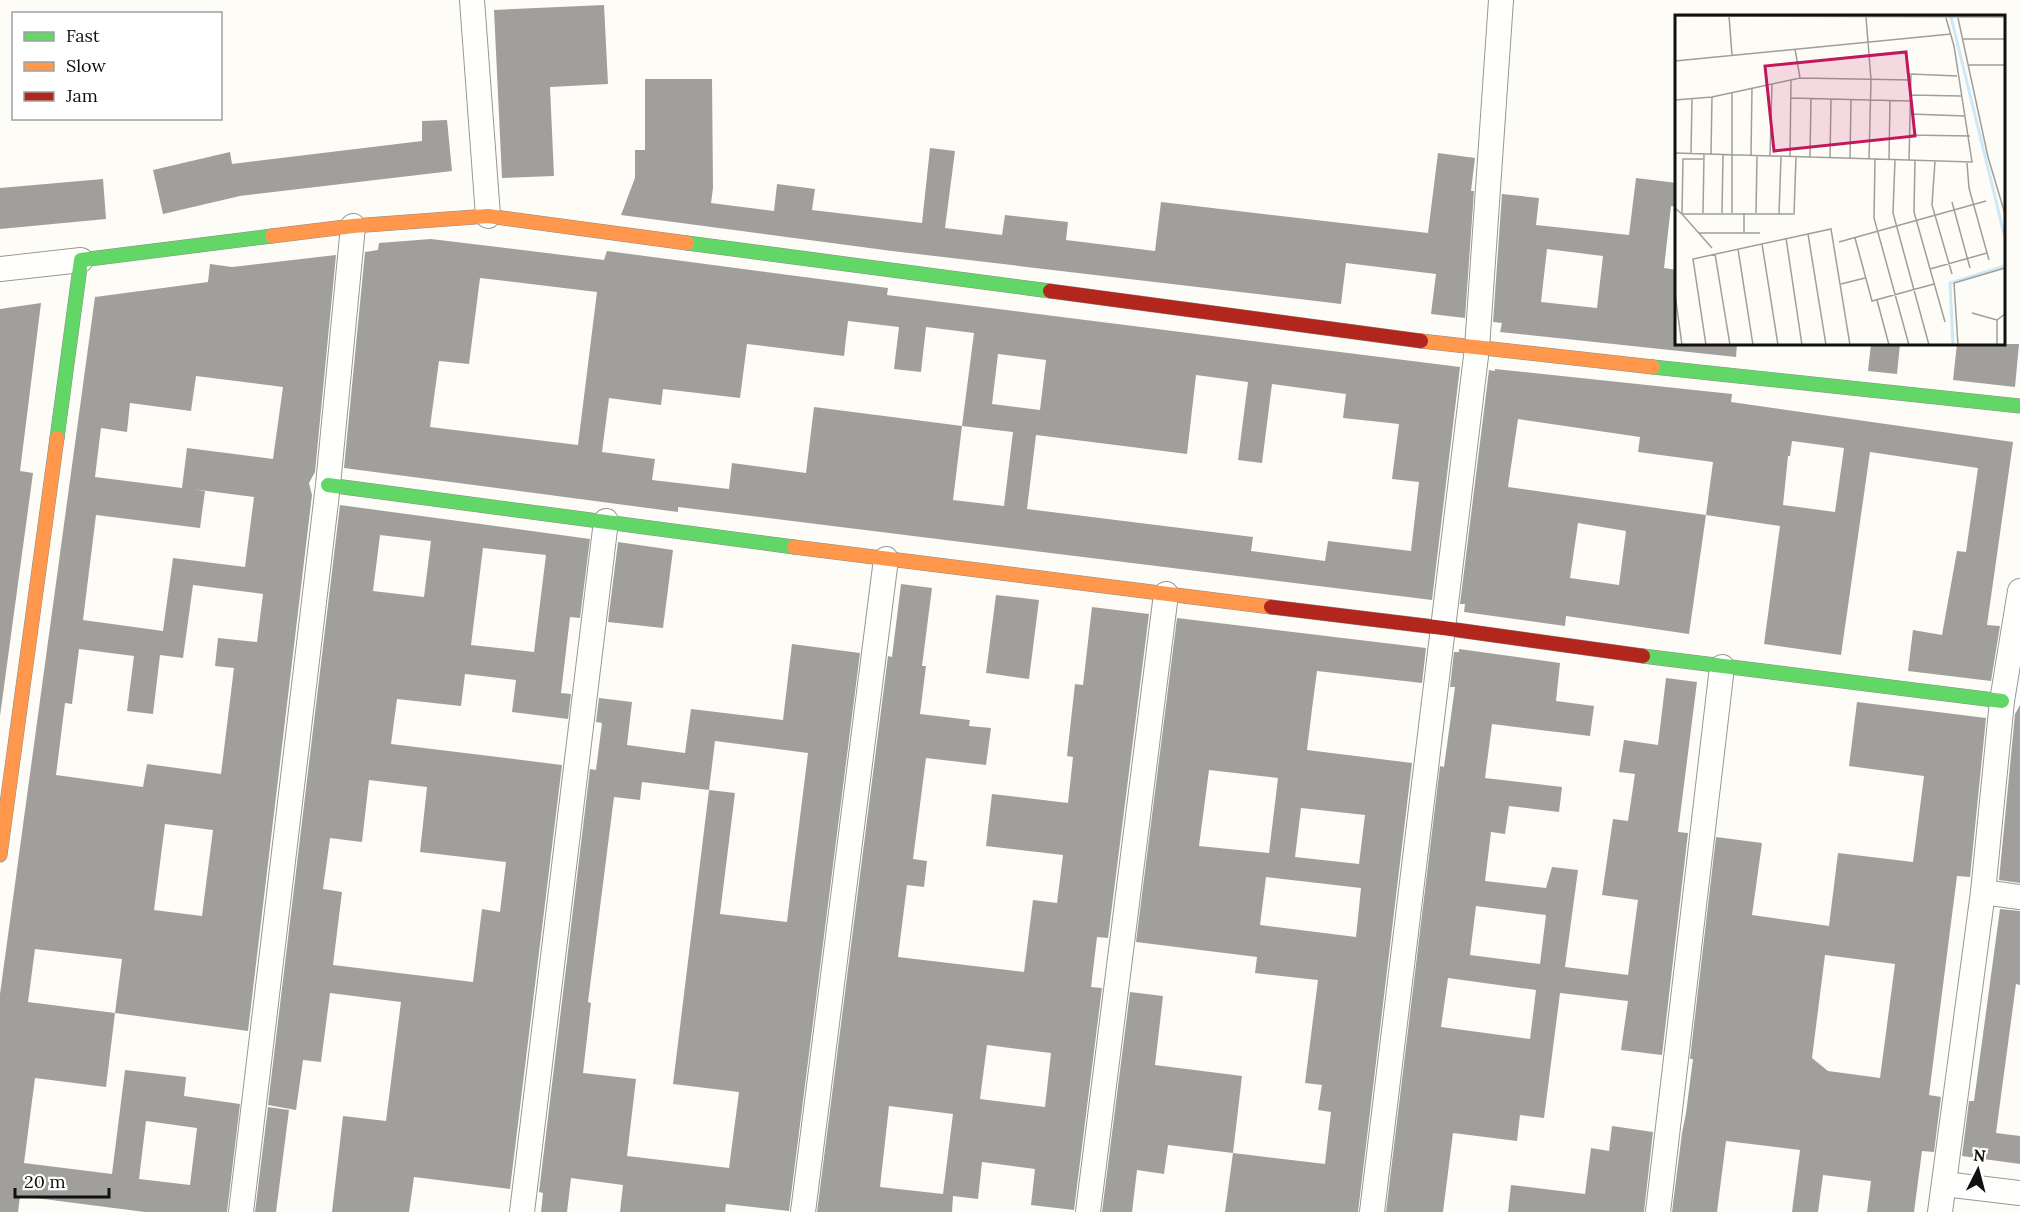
<svg xmlns="http://www.w3.org/2000/svg" width="2020" height="1212" font-family="Lora,serif">
	<style>
		.building { fill: #a19f9c; fill-rule: evenodd }
		.lines { fill: none; stroke-linecap: round; stroke-linejoin: round }
		.street-casing { stroke: #979795; stroke-width: 26 }
		.fast-casing { stroke: #8e8d8b; stroke-width: 15 }
		.slow-casing { stroke: #8e8d8b; stroke-width: 15 }
		.jam-casing { stroke: #8e8d8b; stroke-width: 15 }
		.street { stroke: #fffffe; stroke-width: 24 }
		.fast { stroke: #63d668; stroke-width: 14 }
		.slow { stroke: #ff974d; stroke-width: 14 }
		.jam { stroke: #b3261e; stroke-width: 14 }
		.inset-river { fill: none; stroke: #cde8f7; stroke-width: 3 }
		.inset-road { fill: none; stroke: #9f9e9b; stroke-width: 1.5 }
		.view { fill: #c2185b; fill-opacity: 0.15; stroke: #c2185b; stroke-width: 3 }
		.inset-edge { fill: none; stroke: #111; stroke-width: 3 }
	</style>
	<rect width="100%" height="100%" fill="#fdfcf7"/>
	<g class="building">
		<path d="M 604,5 L 608,84 L 550,87 L 554,176 L 502,178 L 494,10 Z"/>
		<path d="M 645,79 L 712,79 L 713,188 L 711,203 L 774,211 L 777,184 L 815,189 L 812,210 L 922,223 L 930,148 L 955,151 L 945,228 L 1002,235 L 1005,215 L 1068,222 L 1066,240 L 1155,251 L 1161,202 L 1428,233 L 1438,153 L 1475,158 L 1471,191 L 1474,191 L 1465,318 L 1431,314 L 1436,274 L 1346,263 L 1341,304 L 892,251 L 621,215 L 635,178 L 635,150 L 645,150 Z"/>
		<path d="M 447,120 L 452,171 L 240,196 L 163,214 L 153,170 L 230,152 L 232,164 L 422,141 L 422,121 Z"/>
		<path d="M 1636,178 L 1677,183 L 1677,207 L 1671,206 L 1664,268 L 1677,270 L 1677,344 L 1737,344 L 1736,357 L 1500,332 L 1502,323 L 1493,322 L 1502,194 L 1539,198 L 1536,225 L 1629,235 ZM 1547,249 L 1603,256 L 1597,308 L 1541,302 Z"/>
		<path d="M 103,179 L 106,219 L 0,229 L 0,188 Z"/>
		<path d="M 431,239 L 604,260 L 607,251 L 888,288 L 887,295 L 1460,367 L 1432,600 L 678,507 L 678,512 L 344,468 L 365,252 L 378,250 L 379,243 ZM 480,278 L 597,292 L 578,445 L 430,427 L 439,361 L 469,364 ZM 848,321 L 899,327 L 894,369 L 921,372 L 926,327 L 974,333 L 962,426 L 814,407 L 806,473 L 732,463 L 729,489 L 652,480 L 655,459 L 602,452 L 609,398 L 661,405 L 663,389 L 740,398 L 747,344 L 844,356 ZM 998,354 L 1046,360 L 1040,410 L 992,404 ZM 1196,375 L 1248,382 L 1238,460 L 1262,463 L 1272,384 L 1346,394 L 1343,418 L 1399,424 L 1392,479 L 1419,482 L 1411,551 L 1328,541 L 1325,561 L 1251,551 L 1253,537 L 1027,509 L 1036,435 L 1187,454 ZM 962,426 L 1013,432 L 1004,506 L 953,500 Z"/>
		<path d="M 336,255 L 315,472 L 309,483 L 312,495 L 248,1031 L 115,1013 L 106,1087 L 35,1078 L 24,1163 L 112,1174 L 125,1070 L 186,1077 L 184,1096 L 240,1104 L 227,1212 L 145,1212 L 20,1196 L 18,1212 L 0,1212 L 0,994 L 95,297 L 208,282 L 210,264 L 232,267 ZM 196,376 L 283,387 L 273,459 L 187,448 L 182,488 L 95,477 L 101,428 L 127,432 L 130,403 L 191,411 ZM 192,489 L 254,497 L 245,567 L 173,558 L 163,631 L 83,620 L 96,515 L 200,528 L 205,491 ZM 193,585 L 263,594 L 257,642 L 218,638 L 215,666 L 234,668 L 221,774 L 147,764 L 143,787 L 56,775 L 65,703 L 72,704 L 79,649 L 134,656 L 127,711 L 153,714 L 160,655 L 183,658 ZM 165,824 L 213,830 L 202,916 L 154,910 ZM 35,949 L 122,959 L 115,1013 L 28,1002 ZM 146,1121 L 197,1128 L 190,1185 L 139,1179 Z"/>
		<path d="M 41,303 L 20,471 L 33,473 L 0,716 L 0,309 Z"/>
		<path d="M 1871,344 L 1900,344 L 1897,374 L 1868,371 Z"/>
		<path d="M 1957,344 L 2019,344 L 2015,387 L 1953,380 Z"/>
		<path d="M 1495,369 L 1732,394 L 1731,402 L 2013,442 L 1987,625 L 2000,626 L 1991,681 L 1908,671 L 1913,630 L 1942,635 L 1957,551 L 1966,552 L 1978,468 L 1870,452 L 1841,655 L 1764,644 L 1780,526 L 1706,515 L 1689,634 L 1566,616 L 1565,626 L 1464,612 L 1465,604 L 1460,604 L 1489,370 L 1495,371 ZM 1518,419 L 1640,437 L 1638,452 L 1713,462 L 1706,515 L 1508,487 ZM 1792,441 L 1844,448 L 1835,512 L 1783,505 L 1788,456 L 1790,456 ZM 1578,523 L 1626,531 L 1619,585 L 1570,578 Z"/>
		<path d="M 340,505 L 590,539 L 580,618 L 570,617 L 561,693 L 571,694 L 568,719 L 512,712 L 516,680 L 465,674 L 461,706 L 397,699 L 391,744 L 562,765 L 510,1189 L 414,1177 L 409,1212 L 332,1212 L 343,1116 L 386,1121 L 401,1002 L 330,993 L 321,1062 L 303,1060 L 296,1110 L 268,1105 ZM 380,535 L 431,541 L 424,597 L 373,591 ZM 483,548 L 546,555 L 534,652 L 471,645 ZM 369,780 L 427,787 L 420,852 L 506,862 L 500,912 L 482,909 L 473,982 L 333,965 L 342,892 L 323,889 L 330,838 L 362,842 Z"/>
		<path d="M 618,542 L 673,550 L 663,628 L 608,622 Z"/>
		<path d="M 901,584 L 932,588 L 922,666 L 926,666 L 920,714 L 970,720 L 969,726 L 991,728 L 986,765 L 926,758 L 913,859 L 927,861 L 924,887 L 907,885 L 898,957 L 1024,972 L 1033,900 L 1057,903 L 1063,855 L 986,846 L 992,794 L 1068,803 L 1073,757 L 1067,756 L 1075,684 L 1083,685 L 1092,607 L 1149,614 L 1108,938 L 1097,937 L 1091,987 L 1102,988 L 1074,1210 L 1031,1205 L 1035,1169 L 982,1162 L 978,1199 L 953,1196 L 952,1212 L 817,1212 L 888,656 L 892,657 ZM 987,1045 L 1051,1053 L 1045,1107 L 980,1099 ZM 889,1106 L 953,1114 L 943,1194 L 880,1187 Z"/>
		<path d="M 996,595 L 1039,600 L 1029,679 L 986,673 Z"/>
		<path d="M 1177,618 L 1426,648 L 1422,683 L 1317,671 L 1312,709 L 1307,750 L 1412,763 L 1358,1212 L 1225,1212 L 1233,1153 L 1325,1164 L 1331,1112 L 1318,1110 L 1322,1085 L 1305,1083 L 1318,980 L 1255,973 L 1257,957 L 1136,942 ZM 1209,770 L 1278,778 L 1269,853 L 1199,846 ZM 1301,808 L 1365,815 L 1359,864 L 1295,857 ZM 1266,877 L 1361,888 L 1356,937 L 1260,925 Z"/>
		<path d="M 792,644 L 860,653 L 789,1211 L 726,1204 L 725,1212 L 620,1212 L 623,1185 L 571,1178 L 567,1212 L 541,1212 L 543,1193 L 539,1192 L 590,769 L 596,770 L 602,723 L 596,722 L 599,698 L 632,702 L 627,745 L 685,753 L 691,709 L 783,720 ZM 715,741 L 808,753 L 787,922 L 720,914 L 735,793 L 709,790 ZM 642,782 L 709,790 L 673,1084 L 739,1092 L 729,1168 L 627,1156 L 636,1079 L 583,1073 L 591,1003 L 588,1002 L 614,797 L 640,800 Z"/>
		<path d="M 1459,649 L 1560,663 L 1556,701 L 1594,706 L 1590,736 L 1492,724 L 1485,778 L 1562,787 L 1559,812 L 1509,806 L 1505,834 L 1491,832 L 1485,881 L 1546,888 L 1552,867 L 1578,870 L 1565,967 L 1628,975 L 1638,900 L 1602,895 L 1613,819 L 1628,821 L 1635,774 L 1619,772 L 1624,740 L 1658,745 L 1666,678 L 1697,682 L 1678,832 L 1688,833 L 1662,1055 L 1621,1050 L 1628,1001 L 1560,993 L 1544,1118 L 1520,1115 L 1517,1141 L 1453,1133 L 1443,1212 L 1386,1212 L 1440,766 L 1444,767 L 1455,687 L 1450,687 L 1454,652 L 1459,652 ZM 1476,906 L 1546,915 L 1540,964 L 1470,955 ZM 1448,978 L 1536,990 L 1530,1039 L 1441,1027 Z"/>
		<path d="M 1857,702 L 1986,718 L 1970,877 L 1957,876 L 1929,1095 L 1941,1097 L 1934,1152 L 1922,1151 L 1914,1212 L 1867,1212 L 1871,1181 L 1823,1175 L 1818,1212 L 1792,1212 L 1800,1150 L 1726,1141 L 1717,1212 L 1672,1212 L 1682,1133 L 1686,1113 L 1693,1059 L 1690,1059 L 1716,837 L 1762,843 L 1752,915 L 1829,926 L 1838,853 L 1913,862 L 1924,776 L 1849,766 ZM 1825,955 L 1895,964 L 1880,1078 L 1828,1071 L 1812,1058 Z"/>
		<path d="M 2020,705 L 2020,883 L 1999,880 L 2015,714 Z"/>
		<path d="M 2000,909 L 2020,911 L 2020,985 L 2016,984 L 1996,1133 L 2020,1136 L 2020,1164 L 1962,1156 L 1969,1101 L 1974,1101 Z"/>
		<path d="M 1130,992 L 1163,996 L 1155,1065 L 1242,1076 L 1233,1153 L 1168,1145 L 1164,1174 L 1137,1170 L 1132,1212 L 1102,1212 Z"/>
		<path d="M 268,1107 L 289,1110 L 276,1212 L 255,1212 Z"/>
		<path d="M 1612,1126 L 1653,1132 L 1644,1212 L 1508,1212 L 1511,1185 L 1585,1194 L 1591,1148 L 1609,1151 Z"/>
	</g>
	<g class="lines">
		<g class="street-casing">
			<g id="street">
				<path d="M 472,0 L 488,216"/>
				<path d="M 0,269 L 81,260"/>
				<path d="M 1983,892 L 2020,897"/>
				<path d="M 1944,1184 L 2020,1193"/>
				<path d="M 241,1212 L 328,485 L 353,226"/>
				<path d="M 522,1212 L 606,521"/>
				<path d="M 803,1212 L 886,559"/>
				<path d="M 1088,1212 L 1166,594"/>
				<path d="M 1372,1212 L 1477,348 L 1501,0"/>
				<path d="M 1658,1212 L 1722,667"/>
				<path d="M 1940,1212 L 1983,892 L 2002,701 L 2020,591"/>
			</g>
		</g>
		<g class="fast-casing">
			<g id="fast">
				<path d="M 687,243 L 1050,291"/>
				<path d="M 1653,367 L 2020,406"/>
				<path d="M 57,438 L 81,260 L 272,236"/>
				<path d="M 328,485 L 794,547"/>
				<path d="M 1643,656 L 2002,701"/>
			</g>
		</g>
		<g class="slow-casing">
			<g id="slow">
				<path d="M 272,236 L 353,226 L 488,216 L 687,243"/>
				<path d="M 1421,341 L 1653,367"/>
				<path d="M 794,547 L 1271,607"/>
				<path d="M 0,855 L 57,438"/>
			</g>
		</g>
		<g class="jam-casing">
			<g id="jam">
				<path d="M 1050,291 L 1421,341"/>
				<path d="M 1271,607 L 1443,628 L 1643,656"/>
			</g>
		</g>
		<use href="#street" class="street"/>
		<use href="#fast" class="fast"/>
		<use href="#slow" class="slow"/>
		<use href="#jam" class="jam"/>
	</g>
	<g transform="translate(1675 15)">
		<rect width="330" height="330" fill="#fdfcf7"/>
		<path class="inset-river" d="M 276,2 L 330,223M 278,330 L 275,268 L 330,251"/>
		<path class="inset-road" d="M 0,1 L 330,2M 54,1 L 57,40M 191,2 L 196,65 L 194,144M 283,3 L 313,142 L 330,199M 287,24 L 330,24M 120,34 L 125,63M 0,46 L 276,19M 293,50 L 330,50M 235,80 L 286,81M 116,83 L 235,86M 0,85 L 37,82 L 97,69M 235,99 L 290,101M 234,120 L 295,121M 0,138 L 297,147 L 279,31 L 271,3M 16,138 L 17,83M 36,139 L 37,82M 76,141 L 77,73M 95,141 L 97,69 L 125,63 L 236,65M 115,142 L 116,65M 135,142 L 136,83M 155,142 L 156,84M 175,143 L 176,84M 28,144 L 8,144 L 7,199 L 37,233M 200,144 L 199,203 L 234,330M 214,145 L 215,85M 220,145 L 218,198 L 254,330M 234,145 L 236,59 L 282,61M 240,145 L 239,197 L 270,307M 260,146 L 257,190 L 277,259M 292,148 L 294,173 L 314,245M 277,187 L 295,253M 0,193 L 7,199 L 119,199 L 121,142M 28,198 L 29,139M 47,198 L 48,140M 57,198 L 57,77M 69,198 L 69,218M 81,198 L 82,141M 104,199 L 106,142M 24,218 L 85,218M 133,219 L 151,330M 111,223 L 127,330M 180,223 L 197,286 L 259,269M 164,227 L 311,186M 87,229 L 103,330M 63,234 L 78,330M 40,239 L 55,330M 255,254 L 312,238M 166,269 L 190,263M 0,279 L 7,330M 202,285 L 214,330M 297,298 L 322,305M 31,330 L 18,244 L 156,214 L 175,330M 283,330 L 279,268 L 330,253M 322,330 L 322,305 L 330,299"/>
		<path class="view" d="M 231,37 L 240,121 L 99,136 L 90,51 Z"/>
		<rect width="330" height="330" class="inset-edge"/>
	</g>
	<rect x="12" y="12" width="210" height="108" fill="#ffffff" stroke="#a0a0a0" stroke-width="1.5"/>
	<rect x="24" y="32" width="30" height="9" fill="#63d668" stroke="#a0a0a0" stroke-width="1.5"/>
	<text x="66" y="42" font-size="18" fill="#111111">Fast</text>
	<rect x="24" y="62" width="30" height="9" fill="#ff974d" stroke="#a0a0a0" stroke-width="1.5"/>
	<text x="66" y="72" font-size="18" fill="#111111">Slow</text>
	<rect x="24" y="92" width="30" height="9" fill="#b3261e" stroke="#a0a0a0" stroke-width="1.5"/>
	<text x="66" y="102" font-size="18" fill="#111111">Jam</text>
	<g transform="translate(1978 1170) rotate(6)" stroke="#ffffff" stroke-width="4.5" paint-order="stroke">
	<path d="M0-4.5L10 22L0 15L-10 22Z" fill="#111111"/>
	<text y="-9" font-size="16" font-weight="bold" text-anchor="middle" fill="#111111">N</text>
	</g>
	<path d="M15 1188v9h94v-9" fill="none" stroke="#111111" stroke-width="3"/>
	<text x="24" y="1188" font-size="18" fill="#111111" stroke="#ffffff" stroke-width="4.5" paint-order="stroke">20 m</text>
</svg>
